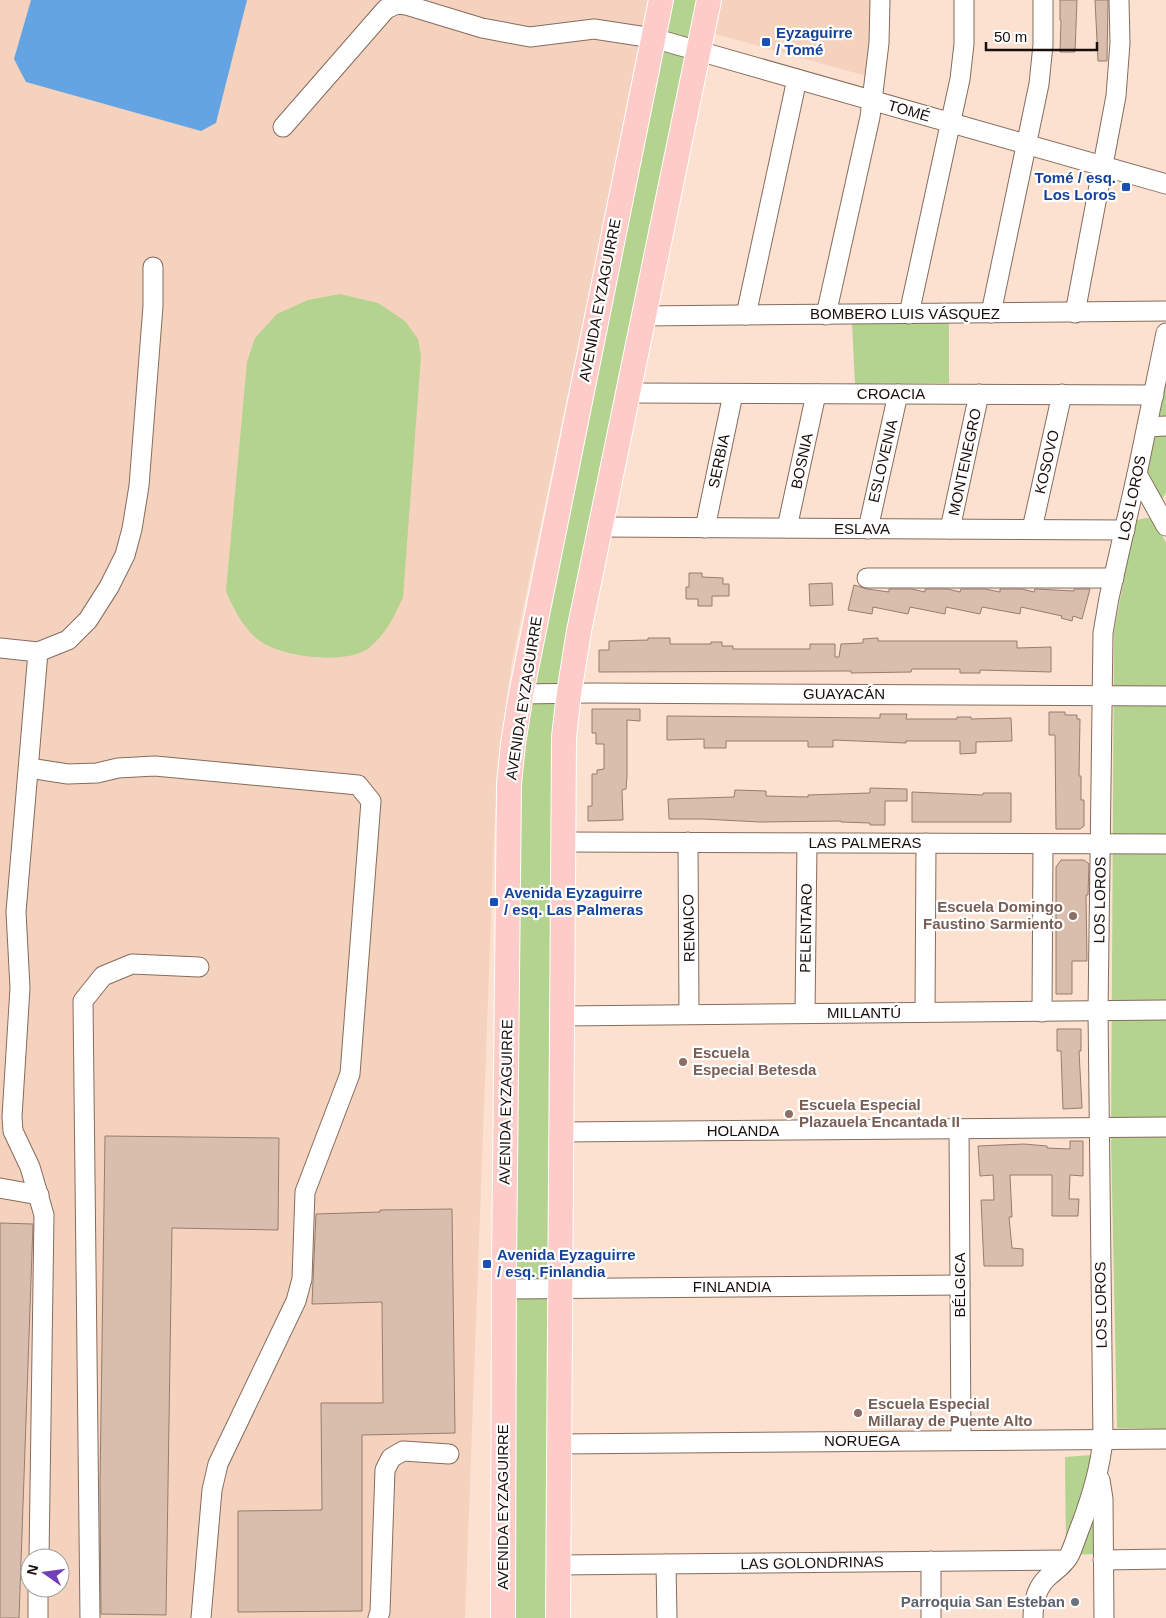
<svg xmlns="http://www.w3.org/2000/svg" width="1166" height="1618" font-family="Helvetica,sans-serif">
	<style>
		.built { fill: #f5d2bd; fill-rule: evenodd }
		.green { fill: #b3d38f }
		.water { fill: #64a4e2 }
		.building { fill: #d9bead; stroke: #967d6d }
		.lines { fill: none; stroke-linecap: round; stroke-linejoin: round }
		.minor-casing { stroke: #856c5d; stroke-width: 21 }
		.major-casing { stroke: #fff; stroke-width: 26 }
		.minor { stroke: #fff; stroke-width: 19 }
		.major { stroke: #fdcbc8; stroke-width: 24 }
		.transit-dot { fill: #1a4fb4; stroke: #fff; stroke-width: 2 }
		.education-dot { fill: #8d6e63; stroke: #fff; stroke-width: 2 }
		.worship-dot { fill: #6b7280; stroke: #fff; stroke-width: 2 }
		.labels { text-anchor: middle; stroke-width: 4.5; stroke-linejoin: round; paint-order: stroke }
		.transit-label { font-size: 15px; font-weight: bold; fill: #164399; stroke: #fff; text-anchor: start }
		.street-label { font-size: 15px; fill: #190f0a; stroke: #fff }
		.education-label { font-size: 15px; font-weight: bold; fill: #785e54; stroke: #fff; text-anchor: start }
		.worship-label { font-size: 15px; font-weight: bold; fill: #5b616d; stroke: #fff; text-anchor: end }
	</style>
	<rect width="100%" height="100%" fill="#fde1d0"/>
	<g class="built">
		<path d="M 0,0 L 650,0 L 512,662 L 499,753 L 494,839 L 465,1618 L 0,1618 ZM 30,1558 L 60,1558 L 60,1588 L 30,1588 Z"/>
		<path d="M 720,0 L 876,0 L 870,77 L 712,33 Z"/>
	</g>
	<g class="green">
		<path d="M 667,0 L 702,0 L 566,666 L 551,1618 L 514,1618 L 512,1239 L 518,781 L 527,718 Z"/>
		<path d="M 340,294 L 378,303 L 405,321 L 418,339 L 421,356 L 403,597 C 395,615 386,634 370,647 C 348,666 282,657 260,641 C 244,630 233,608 226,591 L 247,362 L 255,338 L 277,314 L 308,300 Z"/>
		<path d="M 852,323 L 949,323 L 949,383 L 855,384 Z"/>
		<path d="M 1166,367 L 1166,492 L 1160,504 L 1147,473 Z"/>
		<path d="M 1146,518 L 1153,518 L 1166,543 L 1166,1429 L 1117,1428 L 1111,1139 L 1114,632 L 1133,531 L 1137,520 Z"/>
		<path d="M 1091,1455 L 1098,1554 L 1066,1555 L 1065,1457 Z"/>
	</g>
	<path class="water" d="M 31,0 L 247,0 L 216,123 L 201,131 L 26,82 L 14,59 Z"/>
	<g class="building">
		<path d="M 1060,0 L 1077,0 L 1075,52 L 1060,52 L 1061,20 L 1060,20 Z"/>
		<path d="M 1095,0 L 1108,0 L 1107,61 L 1098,61 Z"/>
		<path d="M 689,573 L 702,573 L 702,577 L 723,578 L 723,584 L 729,584 L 729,596 L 712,596 L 712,606 L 698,606 L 698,599 L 686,599 L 686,587 L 689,587 Z"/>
		<path d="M 832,583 L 833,605 L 810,606 L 809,584 Z"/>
		<path d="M 854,585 L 867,589 L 889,592 L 889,589 L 912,589 L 925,592 L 925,589 L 948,589 L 960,592 L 961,589 L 985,589 L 1000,592 L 1000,589 L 1022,589 L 1034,592 L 1035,589 L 1074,591 L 1074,589 L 1090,589 L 1082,619 L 1073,616 L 1072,621 L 1061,618 L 1062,616 L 1021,607 L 1020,614 L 982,607 L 980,614 L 946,607 L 945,614 L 910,607 L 908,614 L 873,607 L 872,614 L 848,610 Z"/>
		<path d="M 648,638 L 670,638 L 670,644 L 711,644 L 711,642 L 722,642 L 722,646 L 733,646 L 733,649 L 810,649 L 810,644 L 835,644 L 835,657 L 839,657 L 841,644 L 863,643 L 863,639 L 878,638 L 878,641 L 1017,641 L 1017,648 L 1051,647 L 1051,672 L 980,670 L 980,673 L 960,673 L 960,669 L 912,669 L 911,672 L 851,673 L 851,671 L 599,672 L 599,650 L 609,650 L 609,641 L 648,640 Z"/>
		<path d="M 592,709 L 640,709 L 640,721 L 627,720 L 627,776 L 626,789 L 622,790 L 623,820 L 588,821 L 588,806 L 592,806 L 592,774 L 597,774 L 597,770 L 604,769 L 604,744 L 596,744 L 596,733 L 592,733 Z"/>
		<path d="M 1049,712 L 1065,712 L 1065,715 L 1077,715 L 1077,719 L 1080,719 L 1079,776 L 1081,776 L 1081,800 L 1084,800 L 1084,826 L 1080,829 L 1056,829 L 1055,735 L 1049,735 Z"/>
		<path d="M 880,714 L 907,714 L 906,719 L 957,719 L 957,717 L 971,717 L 971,719 L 1011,718 L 1012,741 L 976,742 L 976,753 L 960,754 L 960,741 L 906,741 L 906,743 L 833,740 L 833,747 L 808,747 L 808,741 L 726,741 L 726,748 L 704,748 L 704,739 L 667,740 L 667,716 L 880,718 Z"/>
		<path d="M 870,788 L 907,789 L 907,801 L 885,801 L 885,825 L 870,825 L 870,823 L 841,822 L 841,821 L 760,822 L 703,819 L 669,819 L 668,799 L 734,797 L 735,790 L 766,791 L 766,796 L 808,797 L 808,795 L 870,793 Z"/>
		<path d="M 912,792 L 983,795 L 983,793 L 1011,793 L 1011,822 L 912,822 Z"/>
		<path d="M 1061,860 L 1084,860 L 1089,864 L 1088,895 L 1086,895 L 1087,961 L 1072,961 L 1072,994 L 1056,994 L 1056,867 Z"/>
		<path d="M 1057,1029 L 1081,1029 L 1081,1051 L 1079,1051 L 1082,1108 L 1063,1109 L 1061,1051 L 1057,1051 Z"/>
		<path d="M 105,1136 L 279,1138 L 278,1230 L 172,1228 L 166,1615 L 101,1614 L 100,1485 Z"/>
		<path d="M 1070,1141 L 1083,1141 L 1083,1176 L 1070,1175 L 1069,1199 L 1079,1199 L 1078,1216 L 1052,1216 L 1052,1175 L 1010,1175 L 1012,1217 L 1009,1217 L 1012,1248 L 1023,1249 L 1023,1266 L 984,1266 L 981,1200 L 994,1200 L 993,1175 L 980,1176 L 978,1146 L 1024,1144 L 1047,1146 L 1047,1148 L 1070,1149 Z"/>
		<path d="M 452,1209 L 455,1433 L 362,1435 L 362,1611 L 238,1612 L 238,1511 L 322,1510 L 321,1403 L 383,1403 L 382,1302 L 312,1304 L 316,1214 L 380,1212 L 380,1210 Z"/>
		<path d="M 0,1223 L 33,1224 L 19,1618 L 0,1618 Z"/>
	</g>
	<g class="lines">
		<g class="minor-casing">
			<g id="minor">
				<path d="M 283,127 L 386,9 L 397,4 L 406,5 L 482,28 L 530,37 L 594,29 L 653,38 L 1166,184"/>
				<path d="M 991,313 L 1039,84 L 1043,45 L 1043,0"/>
				<path d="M 1075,313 L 1116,96 L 1120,43 L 1119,0"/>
				<path d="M 909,314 L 960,79 L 964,44 L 964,0"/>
				<path d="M 746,315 L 797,79"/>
				<path d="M 826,315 L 870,117 L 879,43 L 880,0"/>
				<path d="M 643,316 L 1166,311"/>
				<path d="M 627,393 L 1154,395"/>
				<path d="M 1147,427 L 1166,426"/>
				<path d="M 1137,474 L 1166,526"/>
				<path d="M 600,527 L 1125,530"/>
				<path d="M 705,528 L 733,394"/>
				<path d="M 787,528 L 816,394"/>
				<path d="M 868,529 L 898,394"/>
				<path d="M 950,529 L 979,394"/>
				<path d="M 1032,529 L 1062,394"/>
				<path d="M 867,578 L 1114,578"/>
				<path d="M 0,648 L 38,652 L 68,640 L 88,620 L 109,587 L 125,555 L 132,529 L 139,486 L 153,306 L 153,267"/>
				<path d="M 38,652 L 16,912 L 20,988 L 12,1117 L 13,1131 L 30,1167 L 44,1215 L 39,1558"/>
				<path d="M 521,694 L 591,693 L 1166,696"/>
				<path d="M 29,768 L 68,774 L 97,773 L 118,768 L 155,766 L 348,784 L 358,785 L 371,801 L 350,1074 L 305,1192 L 302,1279 L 296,1301 L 218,1464 L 212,1490 L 201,1618"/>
				<path d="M 563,842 L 1166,844"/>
				<path d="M 688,842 L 689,1014"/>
				<path d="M 925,1012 L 926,843"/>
				<path d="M 1042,1012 L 1043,844"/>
				<path d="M 805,1013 L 807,843"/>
				<path d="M 562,1016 L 1166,1010"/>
				<path d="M 959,1129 L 961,1440"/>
				<path d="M 561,1132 L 1166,1127"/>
				<path d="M 0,1188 L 39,1195"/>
				<path d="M 504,1289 L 960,1285"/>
				<path d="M 559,1444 L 1166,1439"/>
				<path d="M 1100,1480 L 1103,1499 L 1104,1618"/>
				<path d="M 1103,1560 L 1166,1559"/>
				<path d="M 931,1561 L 931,1618"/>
				<path d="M 666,1564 L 667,1618"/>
				<path d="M 558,1565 L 1066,1560"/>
				<path d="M 38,1618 L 38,1588"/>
				<path d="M 90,1618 L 83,1001 L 103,976 L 132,964 L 199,967"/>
				<path d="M 378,1618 L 380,1612 L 385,1470 L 391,1458 L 403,1451 L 449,1454"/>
				<path d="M 1033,1618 C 1033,1602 1036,1587 1049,1576 C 1057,1569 1065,1564 1070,1554 C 1074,1545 1077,1535 1081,1525 C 1092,1496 1100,1470 1103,1439 L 1098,1011 L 1103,633 L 1109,598 L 1137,474 L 1166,333"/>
			</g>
		</g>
		<g class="major-casing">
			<g id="major">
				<path d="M 503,1618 L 504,1268 L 509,784 L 513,744 L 521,694 L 661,0"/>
				<path d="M 558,1618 L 564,737 L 569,693 L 579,631 L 709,0"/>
			</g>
		</g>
		<use href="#minor" class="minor"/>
		<use href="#major" class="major"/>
	</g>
	<g class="transit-dot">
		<rect x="761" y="37" width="10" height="10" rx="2.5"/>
		<rect x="1121" y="182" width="10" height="10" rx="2.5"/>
		<rect x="489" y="897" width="10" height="10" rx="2.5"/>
		<rect x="482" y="1259" width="10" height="10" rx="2.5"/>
	</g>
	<g class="education-dot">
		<circle cx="1073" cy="916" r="5"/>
		<circle cx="683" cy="1062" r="5"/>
		<circle cx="789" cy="1114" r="5"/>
		<circle cx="858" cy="1413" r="5"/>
	</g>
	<circle class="worship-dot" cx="1075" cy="1602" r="5"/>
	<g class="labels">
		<g class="transit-label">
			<text x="776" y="38">Eyzaguirre<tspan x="776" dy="17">/ Tomé</tspan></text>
			<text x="1116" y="183" text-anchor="end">Tomé / esq.<tspan x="1116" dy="17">Los Loros</tspan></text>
			<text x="504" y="898">Avenida Eyzaguirre<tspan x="504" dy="17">/ esq. Las Palmeras</tspan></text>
			<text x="497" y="1260">Avenida Eyzaguirre<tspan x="497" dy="17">/ esq. Finlandia</tspan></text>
		</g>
		<g class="street-label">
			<text transform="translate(909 111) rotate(16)" y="5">TOMÉ</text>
			<text transform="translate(600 300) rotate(-79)" y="5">AVENIDA EYZAGUIRRE</text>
			<text x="905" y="319">BOMBERO LUIS VÁSQUEZ</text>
			<text x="891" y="399">CROACIA</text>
			<text transform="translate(719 461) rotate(-78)" y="5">SERBIA</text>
			<text transform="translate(802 461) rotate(-78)" y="5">BOSNIA</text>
			<text transform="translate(883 461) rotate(-77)" y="5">ESLOVENIA</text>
			<text transform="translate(965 462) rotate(-78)" y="5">MONTENEGRO</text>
			<text transform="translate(1047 462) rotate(-77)" y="5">KOSOVO</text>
			<text transform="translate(1132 498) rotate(-78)" y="5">LOS LOROS</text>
			<text x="862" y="534">ESLAVA</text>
			<text x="844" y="699">GUAYACÁN</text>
			<text transform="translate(524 698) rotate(-81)" y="5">AVENIDA EYZAGUIRRE</text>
			<text x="865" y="848">LAS PALMERAS</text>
			<text transform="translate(1100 900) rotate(-89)" y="5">LOS LOROS</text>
			<text transform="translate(689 928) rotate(-91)" y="5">RENAICO</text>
			<text transform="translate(806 928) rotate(-89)" y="5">PELENTARO</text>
			<text x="864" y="1018">MILLANTÚ</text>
			<text transform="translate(506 1102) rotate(-89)" y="5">AVENIDA EYZAGUIRRE</text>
			<text x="743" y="1136">HOLANDA</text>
			<text transform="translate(960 1285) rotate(-90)" y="5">BÉLGICA</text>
			<text x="732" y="1292">FINLANDIA</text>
			<text transform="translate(1101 1305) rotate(-91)" y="5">LOS LOROS</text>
			<text x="862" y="1446">NORUEGA</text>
			<text transform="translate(503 1507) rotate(-90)" y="5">AVENIDA EYZAGUIRRE</text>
			<text transform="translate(812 1563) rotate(-1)" y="5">LAS GOLONDRINAS</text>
		</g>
		<g class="education-label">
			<text x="1063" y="912" text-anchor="end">Escuela Domingo<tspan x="1063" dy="17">Faustino Sarmiento</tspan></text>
			<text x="693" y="1058">Escuela<tspan x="693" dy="17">Especial Betesda</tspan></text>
			<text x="799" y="1110">Escuela Especial<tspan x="799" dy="17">Plazauela Encantada II</tspan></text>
			<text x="868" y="1409">Escuela Especial<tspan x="868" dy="17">Millaray de Puente Alto</tspan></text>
		</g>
		<g class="worship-label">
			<text x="1065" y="1607">Parroquia San Esteban</text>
		</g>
	</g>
	<g transform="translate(45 1573) rotate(284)"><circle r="24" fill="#ffffff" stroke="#a39f9d"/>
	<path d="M0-4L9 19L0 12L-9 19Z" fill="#7140b7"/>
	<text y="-8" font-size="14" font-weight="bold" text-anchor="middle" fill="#190f0a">N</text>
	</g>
	<path d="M986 42v8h111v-8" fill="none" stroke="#190f0a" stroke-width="2.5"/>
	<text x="994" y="42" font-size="15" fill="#190f0a" stroke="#ffffff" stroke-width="4" paint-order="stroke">50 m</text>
</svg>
